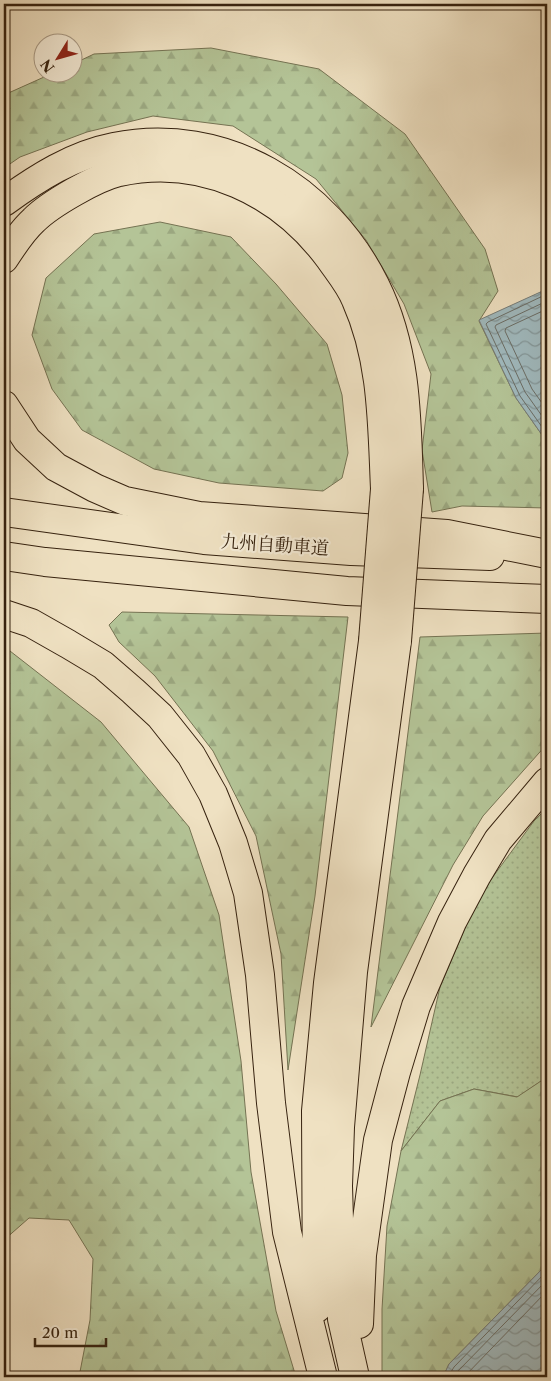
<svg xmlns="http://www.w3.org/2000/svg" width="551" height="1381" font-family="'Libre Caslon Text','Noto Serif JP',serif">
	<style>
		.grass { fill: url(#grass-dots); stroke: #757353 }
		.forest { fill: url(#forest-firs); stroke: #757353 }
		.water { fill: url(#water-waves); stroke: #767d79 }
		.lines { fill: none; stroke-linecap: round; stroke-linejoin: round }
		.shore { stroke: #6b6e67; stroke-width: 1 }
		.highway-casing { stroke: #36220f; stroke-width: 30 }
		.highway { stroke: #efe1c2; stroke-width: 28 }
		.highway-bridge-casing { stroke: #36220f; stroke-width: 30; stroke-linecap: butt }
		.highway-bridge { stroke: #efe1c2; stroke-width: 28 }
		.labels { text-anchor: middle; stroke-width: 4.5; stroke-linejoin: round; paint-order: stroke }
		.street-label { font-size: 18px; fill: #36220f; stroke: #f5ecd7 }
	</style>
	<defs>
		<pattern id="grass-dots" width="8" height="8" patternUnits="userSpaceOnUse" patternTransform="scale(1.25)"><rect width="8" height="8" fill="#b4c497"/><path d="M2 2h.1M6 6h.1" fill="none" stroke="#9ba881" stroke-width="1.8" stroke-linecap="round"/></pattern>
		<pattern id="forest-firs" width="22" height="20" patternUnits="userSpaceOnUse" patternTransform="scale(1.25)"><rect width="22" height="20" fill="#b4c497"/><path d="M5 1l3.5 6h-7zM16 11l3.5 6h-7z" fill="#9ba881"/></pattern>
		<pattern id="water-waves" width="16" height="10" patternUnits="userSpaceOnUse" patternTransform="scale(1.25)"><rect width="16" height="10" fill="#a0babf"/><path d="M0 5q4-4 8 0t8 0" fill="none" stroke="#83979a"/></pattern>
	</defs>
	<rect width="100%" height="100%" fill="#efe1c2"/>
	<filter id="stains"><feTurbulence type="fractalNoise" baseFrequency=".004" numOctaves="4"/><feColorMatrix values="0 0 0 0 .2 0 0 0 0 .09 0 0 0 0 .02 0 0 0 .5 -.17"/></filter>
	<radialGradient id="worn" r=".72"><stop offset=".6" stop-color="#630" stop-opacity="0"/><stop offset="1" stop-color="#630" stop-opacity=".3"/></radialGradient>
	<path class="grass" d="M 547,808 L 547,1077 L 518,1097 L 474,1089 L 440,1101 L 401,1151 L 420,1075 L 440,987 L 478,897 L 534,821 Z"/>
	<g class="forest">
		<path d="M 211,48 L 319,69 L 405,134 L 485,249 L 498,291 L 479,321 L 516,398 L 547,442 L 547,508 L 462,506 L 432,512 L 422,450 L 431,374 L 404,304 L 366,240 L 316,179 L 233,126 L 153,116 L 87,132 L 20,157 L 4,168 L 4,95 L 53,73 L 72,72 L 73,64 L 94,54 Z"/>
		<path d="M 160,222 L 231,237 L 276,284 L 327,344 L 342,395 L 348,453 L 342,478 L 323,491 L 219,483 L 154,469 L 82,430 L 52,389 L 32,335 L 46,278 L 94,234 Z"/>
		<path d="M 122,612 L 348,617 L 315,896 L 288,1070 L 281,954 L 256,836 L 213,751 L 155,676 L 119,642 L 109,625 Z"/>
		<path d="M 547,633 L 547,744 L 483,816 L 453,865 L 371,1027 L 420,637 Z"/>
		<path d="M 4,649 L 10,651 L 101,722 L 189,827 L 219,915 L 241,1061 L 251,1172 L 276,1311 L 296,1377 L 79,1377 L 90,1320 L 93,1259 L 69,1220 L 29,1218 L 4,1240 Z"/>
		<path d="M 547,1077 L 547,1264 L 449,1364 L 443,1377 L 382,1377 L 382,1309 L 387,1226 L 401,1151 L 440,1101 L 474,1089 L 517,1097 Z"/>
	</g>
	<g class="water">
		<path d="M 547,289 L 547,442 L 516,398 L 479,320 Z"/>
		<path d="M 547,1264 L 547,1377 L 443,1377 L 449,1364 Z"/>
	</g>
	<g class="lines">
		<g class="shore">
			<path d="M 547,294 L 488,322 L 486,324 L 520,396 L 547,434"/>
			<path d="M 547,301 L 496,325 L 495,327 L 525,392 L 547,423"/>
			<path d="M 547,309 L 506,328 L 505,331 L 532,389 L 547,410"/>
			<path d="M 448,1377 L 454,1367 L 547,1271"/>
			<path d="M 455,1377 L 459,1370 L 547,1280"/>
			<path d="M 464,1377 L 547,1291"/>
		</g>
		<g class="highway-casing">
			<g id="highway">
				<path d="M 4,202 C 37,178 73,155 114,147 C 224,125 327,188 375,285 C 407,349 407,419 409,489"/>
				<path d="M 4,259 C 13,245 22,231 34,220 C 45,209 60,200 74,192 C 88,184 103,176 119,172 C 202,154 281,192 330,259 C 339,272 350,285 356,300 C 383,360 382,425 385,489"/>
				<path d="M 4,405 L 27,440 L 56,467 L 95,488 L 125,501 L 199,516 L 447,534 L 547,554"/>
				<path d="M 4,512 L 204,540 L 351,551 L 490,556"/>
				<path d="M 4,556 L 45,562 L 347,591 L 547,599"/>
				<path d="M 4,614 L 31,623 L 68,644 L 103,665 L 133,691 L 160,716 L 191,755 L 213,794 L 233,843 L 248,893 L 260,975 L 271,1103 L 287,1232 L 323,1377"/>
				<path d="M 317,1308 L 316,1111 L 328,983 L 373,641"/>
				<path d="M 359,1324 L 362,1255 L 378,1140 L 396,1072 L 416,1006 L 452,922 L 477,875 L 498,840 L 547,782"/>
				<path d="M 355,1377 L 342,1319 L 338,1186 L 340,1127 L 353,972 L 397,641"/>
			</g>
		</g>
		<use href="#highway" class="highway"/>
		<g class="highway-bridge-casing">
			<g id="highway-bridge">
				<path d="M 373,641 L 385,489"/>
				<path d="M 397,641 L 409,489"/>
			</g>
		</g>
		<use href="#highway-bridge" class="highway-bridge"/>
	</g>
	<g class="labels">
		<g class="street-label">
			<text transform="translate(275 545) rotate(4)" y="6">九州自動車道</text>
		</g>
	</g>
	<rect width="551" height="1381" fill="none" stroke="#efe1c2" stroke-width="20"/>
	<rect x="5" y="5" width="541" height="1371" fill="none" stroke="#36220f" stroke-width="2.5"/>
	<rect x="10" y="10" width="531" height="1361" fill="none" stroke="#36220f"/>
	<g transform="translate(58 58) rotate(233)"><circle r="24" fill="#f5ecd7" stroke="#a99b87"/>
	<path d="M0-4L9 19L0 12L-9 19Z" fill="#8f2418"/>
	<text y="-8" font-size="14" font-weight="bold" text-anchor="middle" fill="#36220f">N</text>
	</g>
	<path d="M35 1338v8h71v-8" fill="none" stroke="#36220f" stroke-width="2.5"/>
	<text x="42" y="1338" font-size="15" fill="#36220f" stroke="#f5ecd7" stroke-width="4" paint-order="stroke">20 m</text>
	<rect width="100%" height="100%" filter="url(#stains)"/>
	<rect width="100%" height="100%" fill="url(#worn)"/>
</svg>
